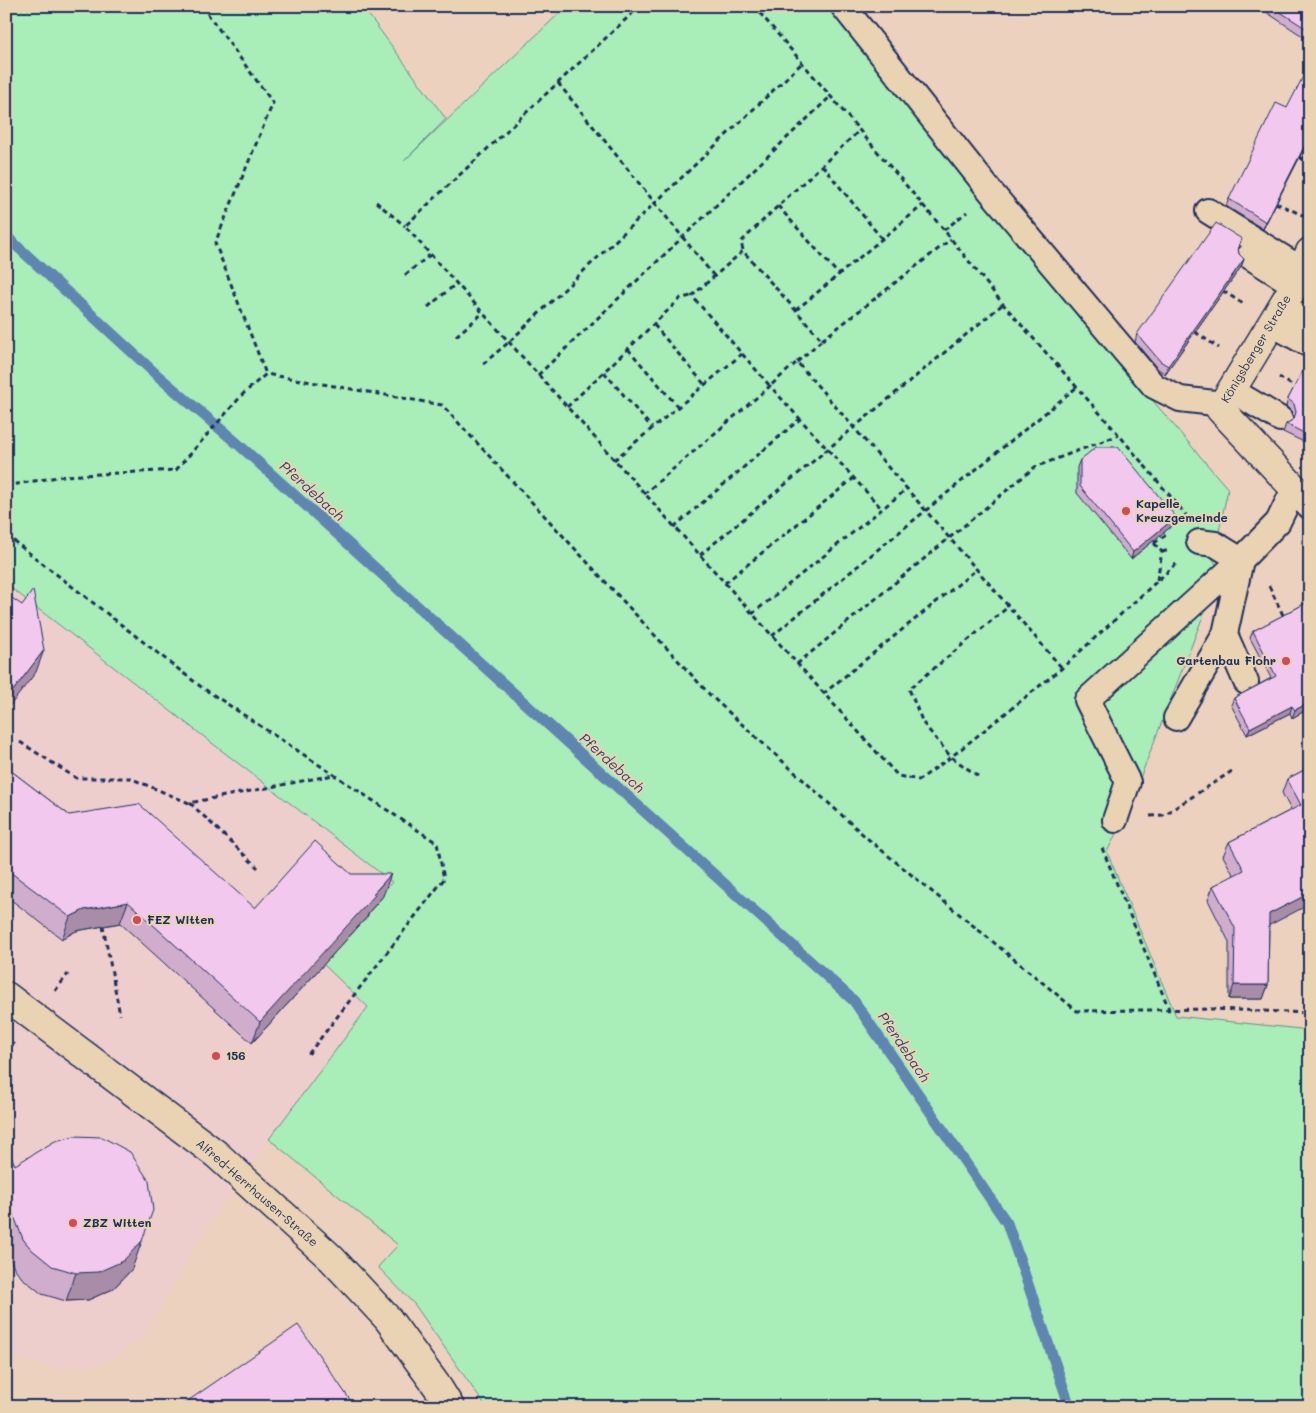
<svg xmlns="http://www.w3.org/2000/svg" width="1316" height="1413" font-family="Mali,sans-serif">
	<style>
		.built { fill: #eececd }
		.green { fill: #a9edb8; stroke: #628e8b }
		.lines { fill: none; stroke-linecap: round; stroke-linejoin: round }
		.stream { stroke: #5f85b1; stroke-width: 11 }
		.lane-casing { stroke: #1b2f5e; stroke-width: 28 }
		.street-casing { stroke: #1b2f5e; stroke-width: 31 }
		.path { stroke: #1b2f5e; stroke-width: 3; stroke-dasharray: 5 4; stroke-linecap: butt }
		.lane { stroke: #ead3b3; stroke-width: 24 }
		.street { stroke: #ead3b3; stroke-width: 28 }
		.wall { fill: #d0accd; stroke: #1b2f5e }
		.shaded-wall { fill: #a98ca7; stroke: #1b2f5e }
		.building { fill: #f2c8ee; stroke: #1b2f5e }
		.poi-dot { fill: #d1495b; stroke: #ead3b3; stroke-width: 2 }
		.labels { text-anchor: middle; stroke-width: 4; stroke-linejoin: round; paint-order: stroke }
		.street-label { font-size: 12px; fill: #1b2f5e; stroke: #ead3b3 }
		.poi-label { font-size: 12px; font-weight: bold; fill: #1b2f5e; stroke: #ead3b3; text-anchor: start }
		.water-label { font-size: 14px; font-style: italic; fill: #2c4573; stroke: #ead3b3 }
	</style>
	<rect width="100%" height="100%" fill="#ecd1bf"/>
	<filter id="ink" filterUnits="userSpaceOnUse"><feTurbulence type="fractalNoise" baseFrequency=".02" numOctaves="2"/><feDisplacementMap in="SourceGraphic" scale="10" xChannelSelector="R" yChannelSelector="G"/><feConvolveMatrix kernelMatrix="1 2 1 2 8 2 1 2 1" color-interpolation-filters="sRGB"/></filter>
	<g filter="url(#ink)">
		<path class="built" d="M 6,584 L 392,882 L 322,963 L 368,1007 L 269,1139 L 203,1233 L 142,1338 L 105,1362 L 57,1367 L 6,1357 Z"/>
		<path class="green" d="M 6,6 L 362,6 L 446,119 L 404,161 L 567,6 L 832,6 L 982,200 L 1228,489 L 1213,559 L 1220,571 L 1217,580 L 1128,809 L 1107,852 L 1176,1016 L 1310,1030 L 1310,1407 L 486,1407 L 415,1305 L 378,1267 L 398,1245 L 269,1139 L 368,1007 L 322,963 L 392,882 L 6,584 Z"/>
		<g class="lines">
			<path class="stream" d="M 6,236 L 158,376 L 238,444 L 854,1001 L 1007,1223 L 1070,1407"/>
			<g class="lane-casing">
				<g id="lane">
					<path d="M 843,6 L 991,192 L 1154,386 L 1180,399 L 1223,404"/>
					<path d="M 1208,211 L 1301,269"/>
					<path d="M 1249,256 L 1295,285"/>
					<path d="M 1282,308 L 1310,321"/>
					<path d="M 1272,324 L 1310,345"/>
					<path d="M 1231,390 L 1280,419"/>
					<path d="M 1199,542 L 1215,544 L 1241,560 L 1278,522 L 1294,489"/>
					<path d="M 1241,560 L 1225,634 L 1246,682"/>
					<path d="M 1176,718 L 1225,634"/>
					<path d="M 1115,820 L 1128,782 L 1087,700 L 1241,560"/>
				</g>
			</g>
			<g class="street-casing">
				<g id="street">
					<path d="M 1310,252 L 1295,285 L 1220,409 L 1310,505"/>
					<path d="M 6,996 L 216,1154 L 331,1258 L 388,1319 L 437,1386 L 450,1407"/>
				</g>
			</g>
			<g class="path">
				<path d="M 202,6 L 273,103 L 215,243 L 266,374"/>
				<path d="M 640,6 L 405,226 L 898,776 L 919,780 L 951,757 L 1062,668 L 1177,563"/>
				<path d="M 754,6 L 944,230 L 1003,304 L 1119,435 L 1186,515"/>
				<path d="M 558,83 L 714,276"/>
				<path d="M 1299,157 L 1310,163"/>
				<path d="M 822,165 L 882,239"/>
				<path d="M 376,202 L 405,226"/>
				<path d="M 1276,203 L 1309,218"/>
				<path d="M 778,206 L 839,275"/>
				<path d="M 944,230 L 967,212"/>
				<path d="M 743,250 L 741,242 L 778,206 L 860,130"/>
				<path d="M 405,275 L 430,255"/>
				<path d="M 1223,291 L 1245,305"/>
				<path d="M 428,307 L 457,283"/>
				<path d="M 796,310 L 923,205"/>
				<path d="M 654,325 L 705,385"/>
				<path d="M 1195,332 L 1219,348"/>
				<path d="M 456,336 L 483,313"/>
				<path d="M 822,340 L 951,239"/>
				<path d="M 628,349 L 678,407"/>
				<path d="M 797,362 L 822,340 L 743,251 L 692,296 L 770,386 L 797,362 L 1062,668"/>
				<path d="M 483,364 L 509,342 L 803,62"/>
				<path d="M 604,372 L 652,428"/>
				<path d="M 538,375 L 831,96"/>
				<path d="M 1279,377 L 1295,387"/>
				<path d="M 567,407 L 681,298 L 692,296"/>
				<path d="M 614,460 L 742,354"/>
				<path d="M 6,486 L 63,476 L 176,470 L 244,393 L 266,374 L 442,405 L 711,696 L 868,839 L 1077,1011 L 1213,1009 L 1310,1013"/>
				<path d="M 644,494 L 770,386 L 882,509"/>
				<path d="M 674,527 L 800,419"/>
				<path d="M 6,535 L 200,686 L 437,843 L 444,879 L 306,1057"/>
				<path d="M 1154,543 L 1166,535 L 1167,536"/>
				<path d="M 1154,543 L 1162,552"/>
				<path d="M 1162,552 L 1170,550"/>
				<path d="M 700,555 L 1003,304"/>
				<path d="M 1157,580 L 1162,552"/>
				<path d="M 725,583 L 854,478"/>
				<path d="M 1269,586 L 1285,619"/>
				<path d="M 752,614 L 908,488"/>
				<path d="M 772,636 L 1077,387"/>
				<path d="M 797,664 L 1035,467 L 1119,435"/>
				<path d="M 823,694 L 977,569"/>
				<path d="M 20,742 L 76,778 L 130,778 L 189,803 L 333,775"/>
				<path d="M 978,776 L 951,757 L 923,723 L 909,689 L 1008,607"/>
				<path d="M 190,803 L 258,868"/>
				<path d="M 1150,816 L 1164,815 L 1232,771"/>
				<path d="M 1102,848 L 1169,1009"/>
				<path d="M 103,926 L 120,1015"/>
				<path d="M 55,991 L 68,974"/>
				<path d="M 6,1052 L 14,1043"/>
			</g>
			<use href="#lane" class="lane"/>
			<use href="#street" class="street"/>
		</g>
		<g class="wall">
			<path d="M 1257,6 L 1310,6 L 1310,41 Z"/>
			<path d="M 1287,108 L 1310,137 L 1263,229 L 1226,206 L 1229,199 Z"/>
			<path d="M 1238,249 L 1239,254 L 1244,259 L 1241,267 L 1165,374 L 1157,368 L 1135,342 L 1137,334 Z"/>
			<path d="M 1310,357 L 1310,430 L 1304,442 L 1283,432 L 1286,424 L 1294,419 L 1292,412 L 1286,406 L 1288,399 Z"/>
			<path d="M 1080,460 L 1173,525 L 1131,559 L 1077,493 L 1077,467 Z"/>
			<path d="M 1310,601 L 1310,708 L 1292,718 L 1290,713 L 1247,735 L 1231,705 L 1234,698 L 1271,678 L 1250,638 L 1253,631 Z"/>
			<path d="M 6,767 L 69,815 L 255,908 L 351,874 L 383,896 L 369,912 L 367,917 L 252,1043 L 120,923 L 76,931 L 62,939 L 6,896 Z"/>
			<path d="M 1310,767 L 1269,926 L 1268,985 L 1263,999 L 1229,999 L 1229,942 L 1208,900 L 1213,886 L 1234,876 L 1223,856 L 1229,842 L 1291,810 L 1282,793 L 1287,779 Z"/>
			<path d="M 6,1146 L 15,1165 L 132,1269 L 113,1289 L 88,1300 L 66,1301 L 42,1294 L 21,1277 L 13,1266 L 6,1248 Z"/>
		</g>
		<g class="shaded-wall">
			<path d="M 1310,135 L 1310,137 L 1263,229 L 1266,222 Z"/>
			<path d="M 1244,259 L 1241,267 L 1165,374 L 1168,366 Z"/>
			<path d="M 1176,517 L 1173,525 L 1131,559 L 1133,552 Z"/>
			<path d="M 44,650 L 36,672 L 6,711 L 6,700 Z"/>
			<path d="M 1310,702 L 1310,708 L 1292,718 L 1295,710 Z"/>
			<path d="M 1292,706 L 1290,713 L 1247,735 L 1250,728 Z"/>
			<path d="M 391,874 L 383,896 L 369,912 L 367,917 L 252,1043 L 260,1022 Z"/>
			<path d="M 1310,893 L 1310,904 L 1264,928 L 1269,914 Z"/>
			<path d="M 128,902 L 120,923 L 76,931 L 62,939 L 70,917 L 84,910 Z"/>
			<path d="M 1234,985 L 1268,985 L 1263,999 L 1229,999 Z"/>
			<path d="M 142,1241 L 132,1269 L 113,1289 L 88,1300 L 66,1301 L 76,1273 Z"/>
		</g>
		<g class="building">
			<path d="M 1271,6 L 1310,6 L 1310,31 Z"/>
			<path d="M 1310,63 L 1310,135 L 1266,222 L 1229,199 L 1276,103 L 1287,108 Z"/>
			<path d="M 1216,223 L 1242,239 L 1238,248 L 1239,254 L 1244,259 L 1168,366 L 1160,361 L 1137,334 Z"/>
			<path d="M 1310,357 L 1310,428 L 1306,434 L 1286,424 L 1294,419 L 1296,412 L 1294,404 L 1288,399 Z"/>
			<path d="M 1096,447 L 1118,447 L 1176,517 L 1133,552 L 1080,486 L 1080,460 Z"/>
			<path d="M 33,590 L 44,650 L 6,700 L 6,594 L 22,605 Z"/>
			<path d="M 1310,601 L 1310,702 L 1295,710 L 1292,706 L 1250,728 L 1234,698 L 1276,676 L 1253,631 Z"/>
			<path d="M 6,767 L 69,815 L 139,804 L 255,908 L 315,841 L 351,874 L 391,874 L 373,894 L 375,895 L 260,1022 L 128,902 L 84,910 L 70,917 L 6,869 Z"/>
			<path d="M 1310,767 L 1310,893 L 1269,914 L 1268,985 L 1234,985 L 1235,928 L 1213,886 L 1244,870 L 1229,842 L 1301,805 L 1287,779 Z"/>
			<path d="M 74,1136 L 102,1137 L 130,1152 L 149,1181 L 153,1210 L 142,1241 L 123,1261 L 98,1272 L 76,1273 L 52,1266 L 31,1249 L 23,1239 L 6,1196 L 6,1146 L 15,1165 L 55,1141 Z"/>
			<path d="M 298,1325 L 355,1407 L 179,1407 Z"/>
		</g>
	</g>
	<g class="poi-dot">
		<circle cx="1126" cy="511" r="5"/>
		<circle cx="1286" cy="661" r="5"/>
		<circle cx="137" cy="920" r="5"/>
		<circle cx="216" cy="1056" r="5"/>
		<circle cx="73" cy="1223" r="5"/>
	</g>
	<g class="labels">
		<g class="street-label">
			<text transform="translate(1256 349) rotate(-59)" y="4">Königsberger Straße</text>
			<text transform="translate(257 1193) rotate(41)" y="4">Alfred-Herrhausen-Straße</text>
		</g>
		<g class="poi-label">
			<text x="1136" y="508">Kapelle<tspan x="1136" dy="14">Kreuzgemeinde</tspan></text>
			<text x="1276" y="665" text-anchor="end">Gartenbau Flohr</text>
			<text x="147" y="924">FEZ Witten</text>
			<text x="226" y="1060">156</text>
			<text x="83" y="1227">ZBZ Witten</text>
		</g>
		<g class="water-label">
			<text transform="translate(312 491) rotate(42)" y="5">Pferdebach</text>
			<text transform="translate(612 763) rotate(42)" y="5">Pferdebach</text>
			<text transform="translate(904 1047) rotate(56)" y="5">Pferdebach</text>
		</g>
	</g>
	<rect width="1316" height="1413" fill="none" stroke="#ead3b3" stroke-width="25"/>
	<rect x="12" y="12" width="1291" height="1388" fill="none" stroke="#1b2f5e" stroke-width="2" filter="url(#ink)"/>
</svg>
